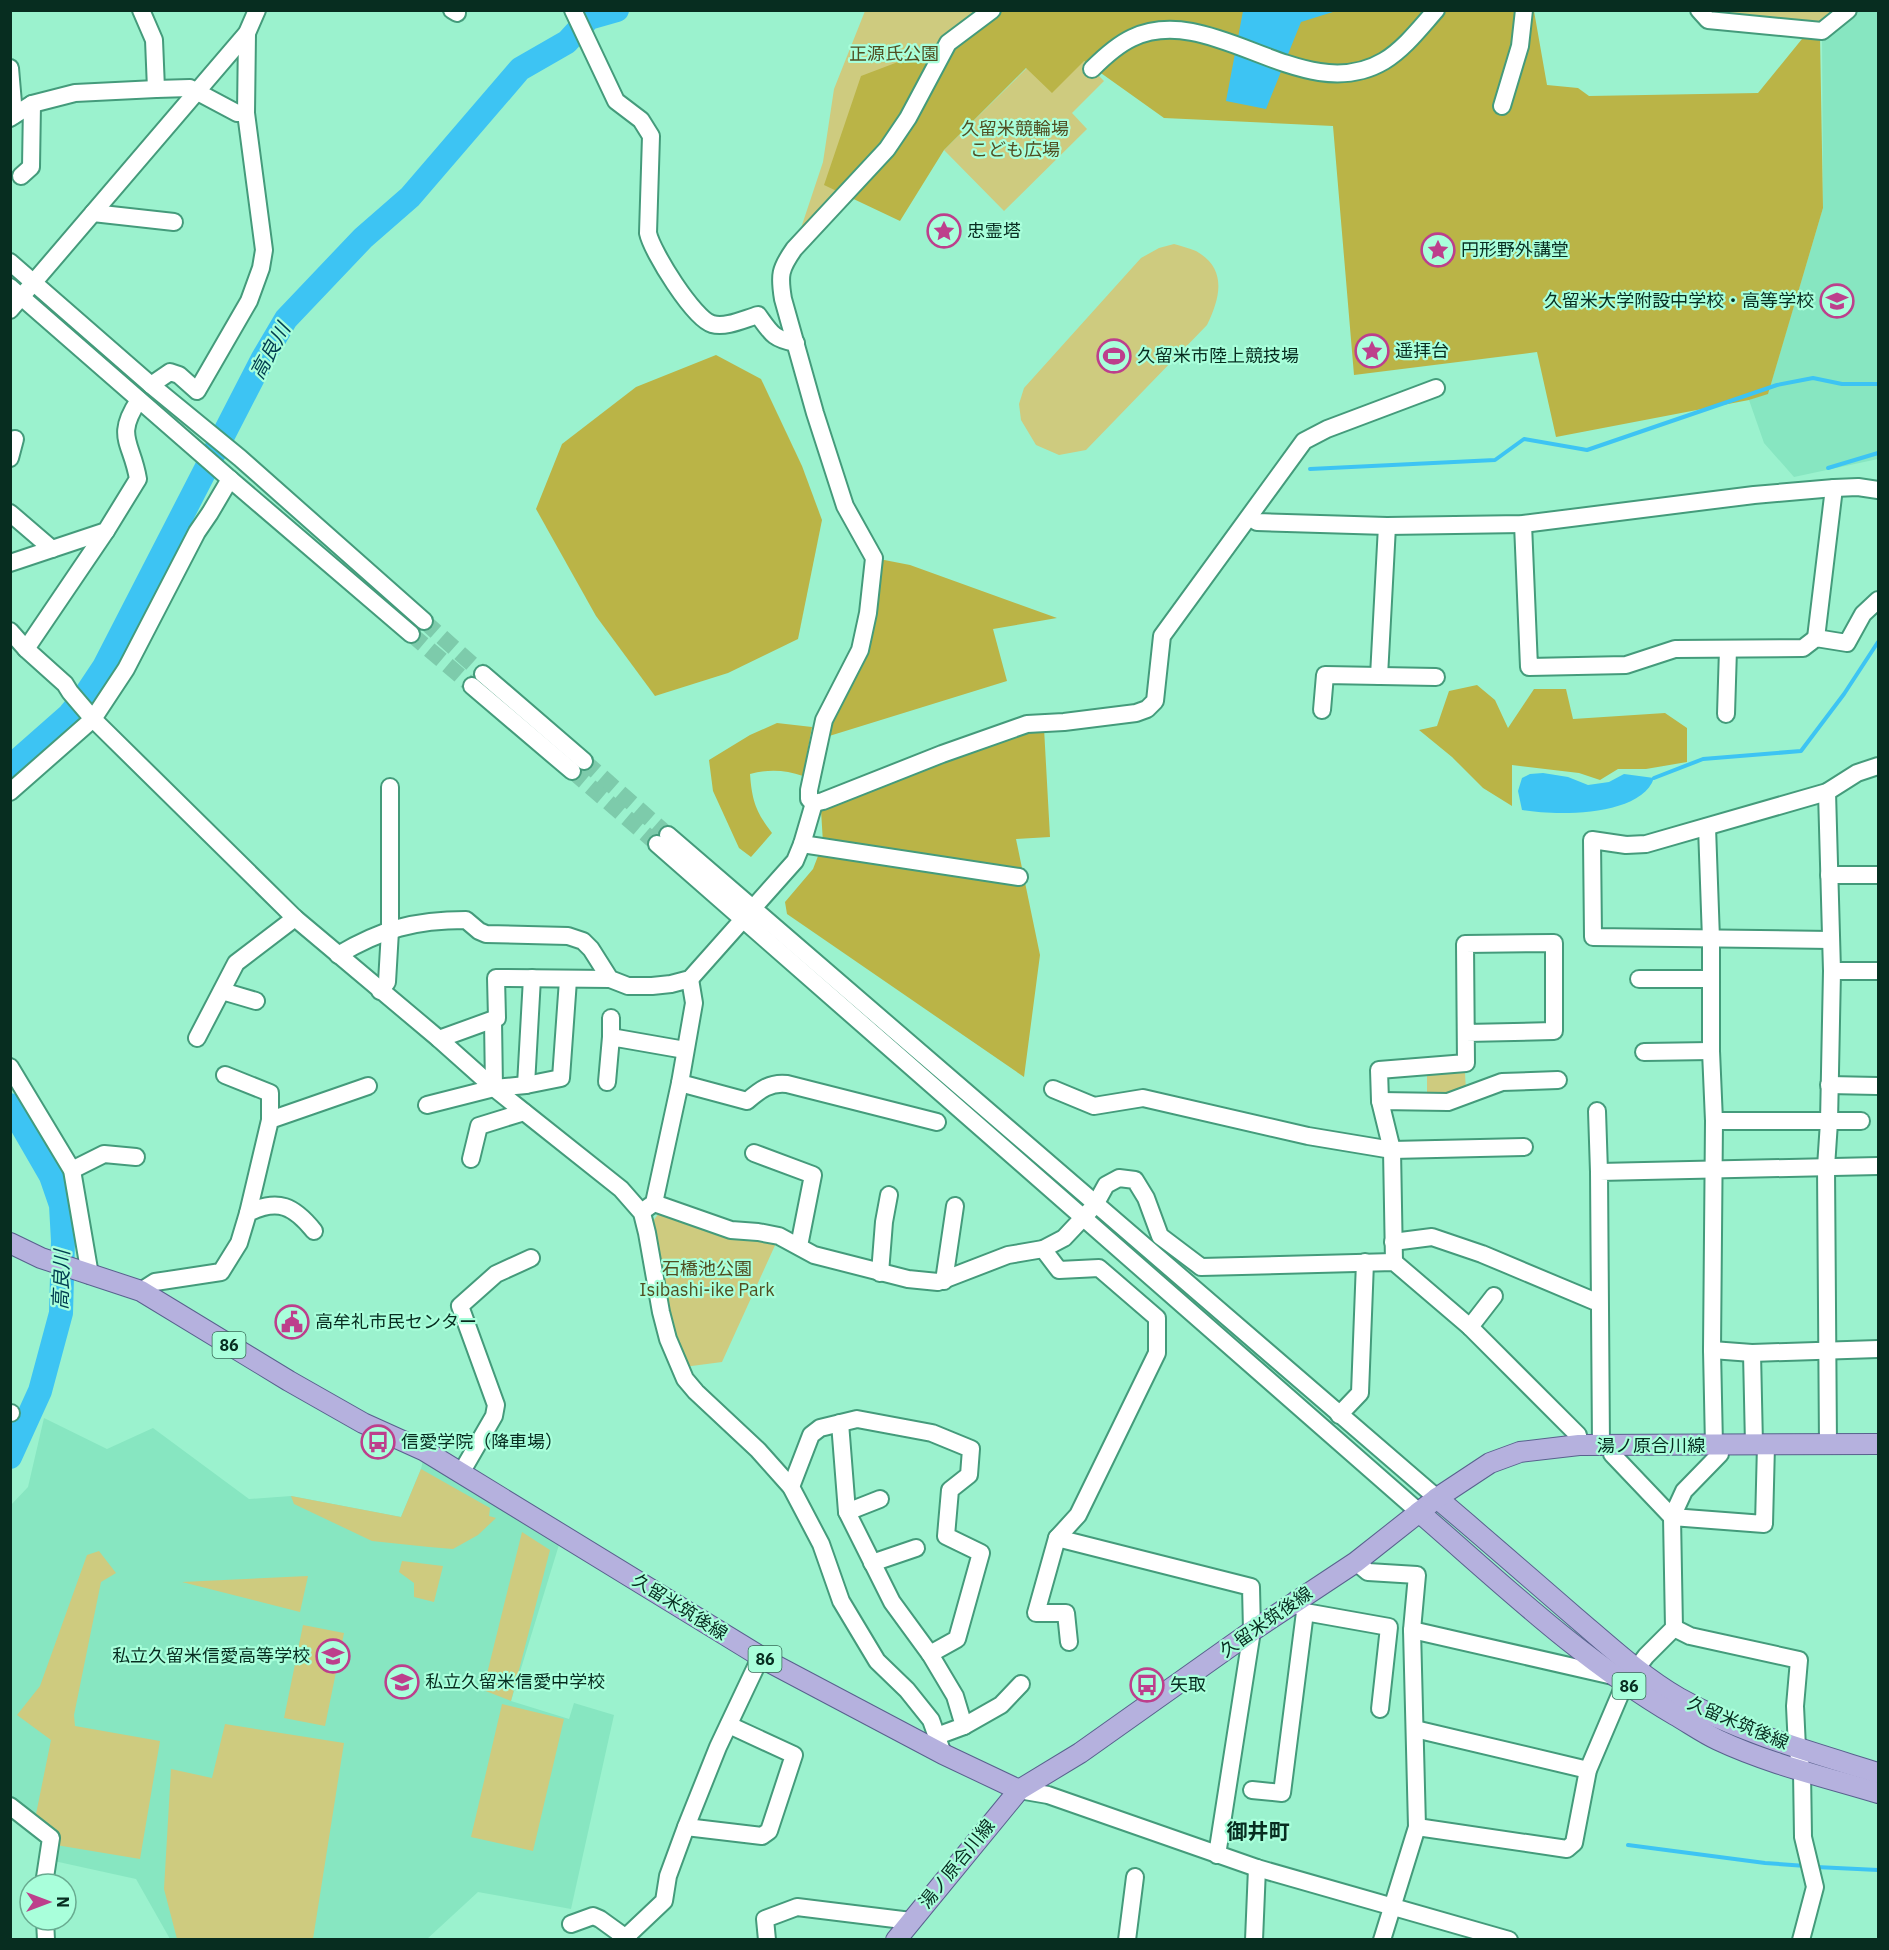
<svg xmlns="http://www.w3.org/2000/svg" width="1889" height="1950" font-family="'IBM Plex Sans','Noto Sans JP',sans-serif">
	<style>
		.built { fill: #87e6c1 }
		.green { fill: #cecb7f }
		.forest { fill: #bab447 }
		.water { fill: #3dc4f3 }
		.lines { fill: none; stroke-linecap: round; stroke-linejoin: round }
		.stream { stroke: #3dc4f3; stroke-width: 4 }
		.river { stroke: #3dc4f3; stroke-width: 24 }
		.minor-tunnel { stroke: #7dcbab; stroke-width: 16; stroke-dasharray: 16 8; stroke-linecap: butt }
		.minor-casing { stroke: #449b7b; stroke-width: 20 }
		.major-casing { stroke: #58618d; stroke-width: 22 }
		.minor { stroke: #fff; stroke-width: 16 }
		.major { stroke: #b5b1de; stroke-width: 20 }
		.labels { text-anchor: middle; stroke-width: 4.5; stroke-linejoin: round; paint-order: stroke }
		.shield { fill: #a9ffdb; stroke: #386c58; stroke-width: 1.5 }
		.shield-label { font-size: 16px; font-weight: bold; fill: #072d20 }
		.park-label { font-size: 18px; fill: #514f22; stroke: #a9ffdb }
		.poi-label { font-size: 18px; fill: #072d20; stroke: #a9ffdb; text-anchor: start }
		.street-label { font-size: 18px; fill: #072d20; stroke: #a9ffdb }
		.water-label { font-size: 20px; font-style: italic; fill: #003c50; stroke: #a9ffdb }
		.quarter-label { font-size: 21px; font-weight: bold; fill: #072d20; stroke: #a9ffdb }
	</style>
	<rect width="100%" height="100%" fill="#9bf2ce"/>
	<g class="built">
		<path d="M 1854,11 L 1878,11 L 1878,459 L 1794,477 L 1764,443 L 1749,400 L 1768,393 L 1823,208 L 1822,31 Z"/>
		<path d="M 44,1418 L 107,1449 L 153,1428 L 249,1499 L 291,1496 L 401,1517 L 421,1469 L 425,1451 L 562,1535 L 511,1701 L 569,1719 L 574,1703 L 614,1715 L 571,1909 L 478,1892 L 427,1939 L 170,1939 L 136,1879 L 54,1861 L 55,1845 L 11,1803 L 10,1506 L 28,1487 Z"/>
	</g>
	<g class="green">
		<path d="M 865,11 L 992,11 L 794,249 L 823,162 L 834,89 Z"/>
		<path d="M 1699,11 L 1848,11 L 1822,31 Z"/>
		<path d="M 1084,61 L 1104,81 L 1072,113 L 1087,129 L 1004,211 L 944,150 L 1027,68 Z"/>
		<path d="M 1174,244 C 1181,246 1189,248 1196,251 C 1228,269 1220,298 1207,325 L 1086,450 L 1059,455 L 1036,445 L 1021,420 L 1019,404 L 1024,388 L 1141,258 L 1159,248 Z"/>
		<path d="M 1465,1073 L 1466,1091 L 1427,1098 L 1427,1074 Z"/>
		<path d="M 659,1213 L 777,1241 L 722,1362 L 684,1367 L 666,1312 L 650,1225 Z"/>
		<path d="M 421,1469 L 490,1508 L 489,1516 L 496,1518 L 478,1535 L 453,1549 L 429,1547 L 372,1541 L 294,1504 L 291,1496 L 401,1517 Z"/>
		<path d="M 522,1532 L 550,1550 L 511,1701 L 483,1690 Z"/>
		<path d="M 99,1551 L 116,1573 L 101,1582 L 74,1715 L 75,1726 L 160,1741 L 140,1859 L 56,1845 L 35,1819 L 51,1740 L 17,1715 L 40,1686 L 87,1555 Z"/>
		<path d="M 402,1561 L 443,1566 L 434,1602 L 414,1597 L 414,1583 L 399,1572 Z"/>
		<path d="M 308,1576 L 300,1612 L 182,1582 Z"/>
		<path d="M 303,1625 L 344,1633 L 325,1726 L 284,1718 Z"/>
		<path d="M 502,1704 L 564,1719 L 533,1851 L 471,1837 Z"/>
		<path d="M 225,1724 L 344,1743 L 313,1939 L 177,1939 L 164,1889 L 171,1769 L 212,1778 Z"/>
	</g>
	<g class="forest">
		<path d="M 993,11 L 1534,11 L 1547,85 L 1578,88 L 1589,96 L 1758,93 L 1802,39 L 1820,36 L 1823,208 L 1768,394 L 1749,400 L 1556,437 L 1537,352 L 1354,375 L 1333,126 L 1164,118 L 1084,61 L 1052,93 L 1026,68 L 944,150 L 900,221 L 824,185 L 861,76 L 948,43 Z"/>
		<path d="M 716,355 L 761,379 L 802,466 L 822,520 L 798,639 L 728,673 L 655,696 L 596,616 L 536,509 L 562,444 L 636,387 Z"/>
		<path d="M 874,558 L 910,565 L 1057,618 L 993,629 L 1007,681 L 826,737 L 860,650 Z"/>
		<path d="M 1477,685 L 1495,700 L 1508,728 L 1534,689 L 1566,689 L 1573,719 L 1665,713 L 1687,728 L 1687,762 L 1646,769 L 1618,769 L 1600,780 L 1579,773 L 1512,765 L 1512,806 L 1483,788 L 1452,757 L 1419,730 L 1437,726 L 1449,691 Z"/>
		<path d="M 777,723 L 812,727 L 803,776 C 785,770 769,769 750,774 C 752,801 756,812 772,833 L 751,857 L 739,848 L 713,791 L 709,760 L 750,735 Z"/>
		<path d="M 1021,725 L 1044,728 L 1050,837 L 1016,839 L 1040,955 L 1024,1077 L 787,914 L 785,902 L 813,869 L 823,843 L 821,810 Z"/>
	</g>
	<g class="water">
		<path d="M 1243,11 L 1336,11 L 1301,22 L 1266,109 L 1226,101 Z"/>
		<path d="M 1543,773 L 1568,777 L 1588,785 L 1609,782 L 1624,774 L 1654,778 C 1641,817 1555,816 1522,810 L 1518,791 L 1522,778 L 1530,774 Z"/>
	</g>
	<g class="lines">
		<g class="stream">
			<path d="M 1828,468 L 1878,453"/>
			<path d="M 1310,469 L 1495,460 L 1524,439 L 1587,450 L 1777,385 L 1813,378 L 1842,384 L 1878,384"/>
			<path d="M 1654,778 L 1703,759 L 1801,751 L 1844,694 L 1878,642"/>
			<path d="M 1628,1845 L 1765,1863 L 1806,1866"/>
			<path d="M 1816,1867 L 1878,1870"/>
		</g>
		<g class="river">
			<path d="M 10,767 L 69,715 L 84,697 L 104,667 L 263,358 L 286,319 L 363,238 L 410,197 L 520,69 L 567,42 L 589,18 L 617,10"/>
			<path d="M 10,1105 L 51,1176 L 61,1205 L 63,1241 L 61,1313 L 40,1391 L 10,1457"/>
		</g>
		<g class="minor-tunnel">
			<path d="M 424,621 L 483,674"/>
			<path d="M 411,634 L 472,686"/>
			<path d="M 584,761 L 668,835"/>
			<path d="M 572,771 L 657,844"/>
		</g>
		<g class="minor-casing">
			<g id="minor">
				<path d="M 141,10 L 154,40 L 156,89"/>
				<path d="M 452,10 L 457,13"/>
				<path d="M 573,10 L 616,101 L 641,120 L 651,136 L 648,233 C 652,252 694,319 712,324 C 726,328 744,319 758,315 C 771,333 773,339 796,343"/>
				<path d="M 1699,10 L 1708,20 L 1822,31 L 1848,10"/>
				<path d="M 10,68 L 14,115"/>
				<path d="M 1092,69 C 1104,57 1117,45 1132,38 C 1212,0 1303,109 1384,61 C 1404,49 1420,28 1436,10"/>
				<path d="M 1502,106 L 1520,46 L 1524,10"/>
				<path d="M 246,113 L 247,33"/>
				<path d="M 10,118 L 32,104 L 75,93 L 156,89 L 190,88 L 237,113 L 246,113 L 264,250 L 261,268 L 249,301 L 197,391 L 179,375 L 170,372 L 151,385"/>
				<path d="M 21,176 L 31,167 L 32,104"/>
				<path d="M 93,213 L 174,222"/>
				<path d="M 10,262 L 151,385 L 240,458 L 424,621"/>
				<path d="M 10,287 L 230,479 L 411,634"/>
				<path d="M 10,310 L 247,33 L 257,10"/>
				<path d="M 10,458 L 15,439"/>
				<path d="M 10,513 L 52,549"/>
				<path d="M 1250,517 L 1257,522 L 1387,526 L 1523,524 L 1754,495 L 1834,488 L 1858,487 L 1878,490"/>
				<path d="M 1523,524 L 1529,667 L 1626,665 L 1675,649 L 1803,648 L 1816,638 L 1847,643 L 1863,614 L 1878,600"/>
				<path d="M 10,563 L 106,531 L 138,479 C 132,442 114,437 139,400"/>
				<path d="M 10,631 L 26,649 L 65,684 L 70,692 L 93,719 L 295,918 L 439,1039 L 494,1088 L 621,1189 L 642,1213 L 647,1233 L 661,1312 L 668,1339 L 685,1379 L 696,1392 L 758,1450 L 791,1487 L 821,1544 L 841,1601 L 877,1661 L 907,1690 L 931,1720 L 943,1754"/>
				<path d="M 1816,638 L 1834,488"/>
				<path d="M 26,649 L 106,531"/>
				<path d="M 483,674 L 584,761"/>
				<path d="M 1379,676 L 1387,526"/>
				<path d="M 472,686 L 572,771"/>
				<path d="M 1322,710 L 1325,675 L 1436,677"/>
				<path d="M 1726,714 L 1728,649"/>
				<path d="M 10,792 L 93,719 L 126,669 L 197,532 L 210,513 L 230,479"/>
				<path d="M 1827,792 L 1832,971"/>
				<path d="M 814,803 L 809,799 L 809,790 L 824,720 L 860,650 L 868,613 L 874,558 L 845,506 L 815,413 L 783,299 C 779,275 780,269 794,249 L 887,149 L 908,118 L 948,43 L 992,10"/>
				<path d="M 814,803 L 823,801 L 942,754 L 1027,724 L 1064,722 L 1136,713 L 1147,709 L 1155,701 L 1162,636 L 1304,441 L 1327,429 L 1436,388"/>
				<path d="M 1707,827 L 1711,939 L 1711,1051 L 1714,1121 L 1712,1350 L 1714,1446"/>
				<path d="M 668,835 L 1437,1498"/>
				<path d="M 657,844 L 1419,1512"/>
				<path d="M 802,844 L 1019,877"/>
				<path d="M 1829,875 L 1878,875"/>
				<path d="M 1831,940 L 1593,937 L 1592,840 L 1626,845 L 1646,844 L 1827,792 L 1857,773 L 1878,766"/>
				<path d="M 338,955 C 382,929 415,920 466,920 L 479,931 L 486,934 L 568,936 L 583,941 L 591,949 L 610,979 L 628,986 L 652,986 L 671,984 L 690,979 L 795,861 L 802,844 L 814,803"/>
				<path d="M 1639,979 L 1711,979"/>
				<path d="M 222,991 L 256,1001"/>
				<path d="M 380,991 L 387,982 L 390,931 L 390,787"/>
				<path d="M 611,1018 L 611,1037"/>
				<path d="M 493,1020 L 494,1088"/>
				<path d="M 197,1038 L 236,963 L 295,918"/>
				<path d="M 439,1039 L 497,1018 L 496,978 L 610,979"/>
				<path d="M 1644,1052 L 1711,1051"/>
				<path d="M 10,1067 L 72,1170 L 90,1275"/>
				<path d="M 225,1075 L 270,1093 L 270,1120"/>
				<path d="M 607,1082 L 611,1037 L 685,1050"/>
				<path d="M 680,1083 L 747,1101 C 760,1090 770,1082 787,1084 L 937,1122"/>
				<path d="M 526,1085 L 532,978"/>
				<path d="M 1829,1085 L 1877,1086"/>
				<path d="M 1053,1089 L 1094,1106 L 1143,1098 L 1308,1136 L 1392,1150 L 1394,1262"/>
				<path d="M 1380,1101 L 1379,1070 L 1466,1063 L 1465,944 L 1554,943 L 1554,1031 L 1466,1033"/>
				<path d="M 427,1105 L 494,1088 L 526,1085 L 561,1078 L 568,980"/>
				<path d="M 1597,1111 L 1599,1172"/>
				<path d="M 1714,1121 L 1861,1121"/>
				<path d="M 1524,1147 L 1392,1150 L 1380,1101 L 1448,1102 L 1502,1082 L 1558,1080"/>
				<path d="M 754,1153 L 813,1175 L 799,1246"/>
				<path d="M 471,1159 L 479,1126 L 524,1112"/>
				<path d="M 72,1170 L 104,1154 L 136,1157"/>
				<path d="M 654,1203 L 731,1230 L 758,1232 L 779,1236 L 814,1255 L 908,1279 L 938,1282 L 1008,1255 L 1043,1249 L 1064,1238 L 1095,1205 L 1106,1185 L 1119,1178 L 1135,1180 L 1146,1198 L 1160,1236 L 1201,1267 L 1394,1262 L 1470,1327 L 1578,1435 L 1579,1445"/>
				<path d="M 647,1208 L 654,1203 L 680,1083 L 694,1003 L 690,979"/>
				<path d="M 248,1213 L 270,1120 L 368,1086"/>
				<path d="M 1393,1242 L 1432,1237 L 1482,1254 L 1594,1301 L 1599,1301"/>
				<path d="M 1043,1249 L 1059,1270 L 1099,1268 L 1157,1318 L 1157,1353 L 1078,1515 L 1057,1538"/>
				<path d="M 880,1273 L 884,1222 L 889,1195"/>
				<path d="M 944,1281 L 955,1206"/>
				<path d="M 141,1291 L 155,1282 L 221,1272 L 239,1243 L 248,1213 C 278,1198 294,1206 314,1231"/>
				<path d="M 1470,1327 L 1494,1296"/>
				<path d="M 1712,1350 L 1752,1353 L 1878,1349"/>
				<path d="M 1752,1353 L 1754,1445"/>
				<path d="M 10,1413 L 11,1413"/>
				<path d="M 1339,1415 L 1360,1393 L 1365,1262"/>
				<path d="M 840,1423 L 847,1512 L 892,1602 L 930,1654"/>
				<path d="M 1828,1445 L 1826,1167 L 1829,1122 L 1832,971 L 1878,971"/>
				<path d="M 1601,1446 L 1599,1172 L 1878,1166"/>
				<path d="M 1612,1446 L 1612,1454 L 1672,1517 L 1684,1491 L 1720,1454 L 1720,1446"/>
				<path d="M 461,1473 L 494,1416 L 496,1405 L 460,1306 L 496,1274 L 531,1258"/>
				<path d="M 791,1487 L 811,1435 L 820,1428 L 857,1419 L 932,1433 L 971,1449 L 969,1475 L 950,1490 L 946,1536 L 981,1553 L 957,1639 L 930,1654 L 955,1696 L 964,1726 L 937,1736"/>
				<path d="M 847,1512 L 880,1499"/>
				<path d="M 1356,1562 L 1368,1572 L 1417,1575 L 1412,1630 L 1417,1827 L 1382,1940"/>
				<path d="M 872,1563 L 916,1548"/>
				<path d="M 1305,1612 L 1389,1627 L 1380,1709"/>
				<path d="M 1674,1628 L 1690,1636 L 1799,1660 L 1795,1706 L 1797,1748 L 1802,1771 L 1803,1837 L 1815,1887 L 1801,1940"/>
				<path d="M 1412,1630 L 1613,1676"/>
				<path d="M 1069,1642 L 1066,1613 L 1036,1613 L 1057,1538 L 1251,1587 L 1252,1631 L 1217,1855"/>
				<path d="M 1637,1668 L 1646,1656 L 1674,1628 L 1672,1517 L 1764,1524 L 1766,1445"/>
				<path d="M 964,1726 L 1001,1705 L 1021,1684"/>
				<path d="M 1415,1729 L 1588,1770"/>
				<path d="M 1019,1790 L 1048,1795 L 1257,1868 L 1509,1940"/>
				<path d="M 1252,1790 L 1282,1793 L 1305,1612 L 1296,1600"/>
				<path d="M 10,1806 L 51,1838 L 44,1884"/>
				<path d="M 686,1827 L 762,1836 L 769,1831 L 794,1755 L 729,1725"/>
				<path d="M 1417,1827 L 1567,1849 L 1574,1843 L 1588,1770 L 1625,1683"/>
				<path d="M 45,1920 L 46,1940"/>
				<path d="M 571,1924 L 593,1916 L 600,1919 L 629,1940"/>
				<path d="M 620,1940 L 627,1936 L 664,1901 L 668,1876 L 686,1827 L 718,1747 L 761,1656"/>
				<path d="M 767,1940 L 765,1919 L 797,1907 L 911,1921"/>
				<path d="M 1127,1940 L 1135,1877"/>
				<path d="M 1254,1940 L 1257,1868"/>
			</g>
		</g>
		<g class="major-casing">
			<g id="major">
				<path d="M 10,1243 L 41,1258 L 141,1291 L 289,1381 L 363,1423 L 425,1451 L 771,1663 L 943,1754 L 1019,1790"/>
				<path d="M 1437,1498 C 1483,1537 1529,1577 1575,1617 C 1608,1645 1641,1676 1679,1698 C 1741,1733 1811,1752 1878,1773"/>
				<path d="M 1419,1512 C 1501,1583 1581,1660 1675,1715 C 1689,1723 1703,1733 1718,1740 C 1769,1764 1825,1777 1878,1793"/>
				<path d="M 896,1940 L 1019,1790 L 1080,1753 L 1252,1631 L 1356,1562 L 1437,1498 L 1490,1463 L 1520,1452 L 1579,1445 L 1878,1444"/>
			</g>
		</g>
		<use href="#minor" class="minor"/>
		<use href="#major" class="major"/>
	</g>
	<defs>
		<g id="sight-ring" transform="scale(1.725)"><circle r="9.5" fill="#a9ffdb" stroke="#bd3f8c" stroke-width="1.5"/><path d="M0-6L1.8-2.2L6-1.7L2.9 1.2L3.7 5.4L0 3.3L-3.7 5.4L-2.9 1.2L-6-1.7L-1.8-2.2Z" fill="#bd3f8c"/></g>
		<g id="school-ring" transform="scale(1.725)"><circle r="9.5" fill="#a9ffdb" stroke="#bd3f8c" stroke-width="1.5"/><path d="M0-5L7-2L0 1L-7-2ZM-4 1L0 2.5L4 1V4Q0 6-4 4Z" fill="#bd3f8c"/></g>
		<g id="stadium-ring" transform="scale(1.725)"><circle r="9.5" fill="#a9ffdb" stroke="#bd3f8c" stroke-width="1.5"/><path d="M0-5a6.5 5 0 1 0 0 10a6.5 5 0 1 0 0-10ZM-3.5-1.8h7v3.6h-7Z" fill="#bd3f8c"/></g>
		<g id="civic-ring" transform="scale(1.725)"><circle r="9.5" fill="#a9ffdb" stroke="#bd3f8c" stroke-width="1.5"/><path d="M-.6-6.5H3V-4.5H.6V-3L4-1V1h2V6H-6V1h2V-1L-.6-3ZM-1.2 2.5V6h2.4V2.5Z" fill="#bd3f8c"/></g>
		<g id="bus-ring" transform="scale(1.725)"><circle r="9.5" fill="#a9ffdb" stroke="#bd3f8c" stroke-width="1.5"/><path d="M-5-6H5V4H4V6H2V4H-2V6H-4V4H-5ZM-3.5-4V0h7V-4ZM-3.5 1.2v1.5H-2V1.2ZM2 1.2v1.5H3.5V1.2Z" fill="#bd3f8c"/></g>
	</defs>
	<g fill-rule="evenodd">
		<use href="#sight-ring" x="944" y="231"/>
		<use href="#sight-ring" x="1438" y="250"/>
		<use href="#school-ring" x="1837" y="301"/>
		<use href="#sight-ring" x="1372" y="351"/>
		<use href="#stadium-ring" x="1114" y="356"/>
		<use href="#civic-ring" x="292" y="1322"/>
		<use href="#bus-ring" x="378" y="1442"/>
		<use href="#school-ring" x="333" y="1656"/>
		<use href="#school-ring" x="402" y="1682"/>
		<use href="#bus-ring" x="1147" y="1685"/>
	</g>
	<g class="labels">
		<g class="shield">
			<rect x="212.5" y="1332" width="33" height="26" rx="4.5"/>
			<rect x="748.5" y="1646" width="33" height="26" rx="4.5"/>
			<rect x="1612.5" y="1673" width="33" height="26" rx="4.5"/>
		</g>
		<g class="shield-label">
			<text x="229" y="1351">86</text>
			<text x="765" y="1665">86</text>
			<text x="1629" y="1692">86</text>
		</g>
		<g class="park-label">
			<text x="894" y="60">正源氏公園</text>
			<text x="1015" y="135">久留米競輪場<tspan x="1015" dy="21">こども広場</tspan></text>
			<text x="707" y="1275">石橋池公園<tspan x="707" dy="21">Isibashi-ike Park</tspan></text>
		</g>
		<g class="poi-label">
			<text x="967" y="237">忠霊塔</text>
			<text x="1461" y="256">円形野外講堂</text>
			<text x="1814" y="307" text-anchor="end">久留米大学附設中学校・高等学校</text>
			<text x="1395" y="357">遥拝台</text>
			<text x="1137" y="362">久留米市陸上競技場</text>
			<text x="315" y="1328">高牟礼市民センター</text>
			<text x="401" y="1448">信愛学院（降車場）</text>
			<text x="310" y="1662" text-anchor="end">私立久留米信愛高等学校</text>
			<text x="425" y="1688">私立久留米信愛中学校</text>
			<text x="1170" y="1691">矢取</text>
		</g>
		<g class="street-label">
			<text x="1651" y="1452">湯ノ原合川線</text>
			<text transform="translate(680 1607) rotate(32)" y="6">久留米筑後線</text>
			<text transform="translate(1266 1622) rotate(-35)" y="6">久留米筑後線</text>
			<text transform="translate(1738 1723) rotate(23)" y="6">久留米筑後線</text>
			<text transform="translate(957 1864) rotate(-51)" y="6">湯ノ原合川線</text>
		</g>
		<g class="water-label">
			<text transform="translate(270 351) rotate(-61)" y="7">高良川</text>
			<text transform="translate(61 1280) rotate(-88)" y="7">高良川</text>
		</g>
		<g class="quarter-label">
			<text x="1258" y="1839">御井町</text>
		</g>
	</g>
	<rect width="1889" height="1950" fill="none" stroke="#072d20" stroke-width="24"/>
	<g transform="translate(48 1902) rotate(90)"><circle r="28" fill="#a9ffdb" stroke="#68ab90" stroke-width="1.5"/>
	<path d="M0-4.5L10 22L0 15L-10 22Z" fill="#bd3f8c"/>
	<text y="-9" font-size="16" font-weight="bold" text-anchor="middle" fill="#072d20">N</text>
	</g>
</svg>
